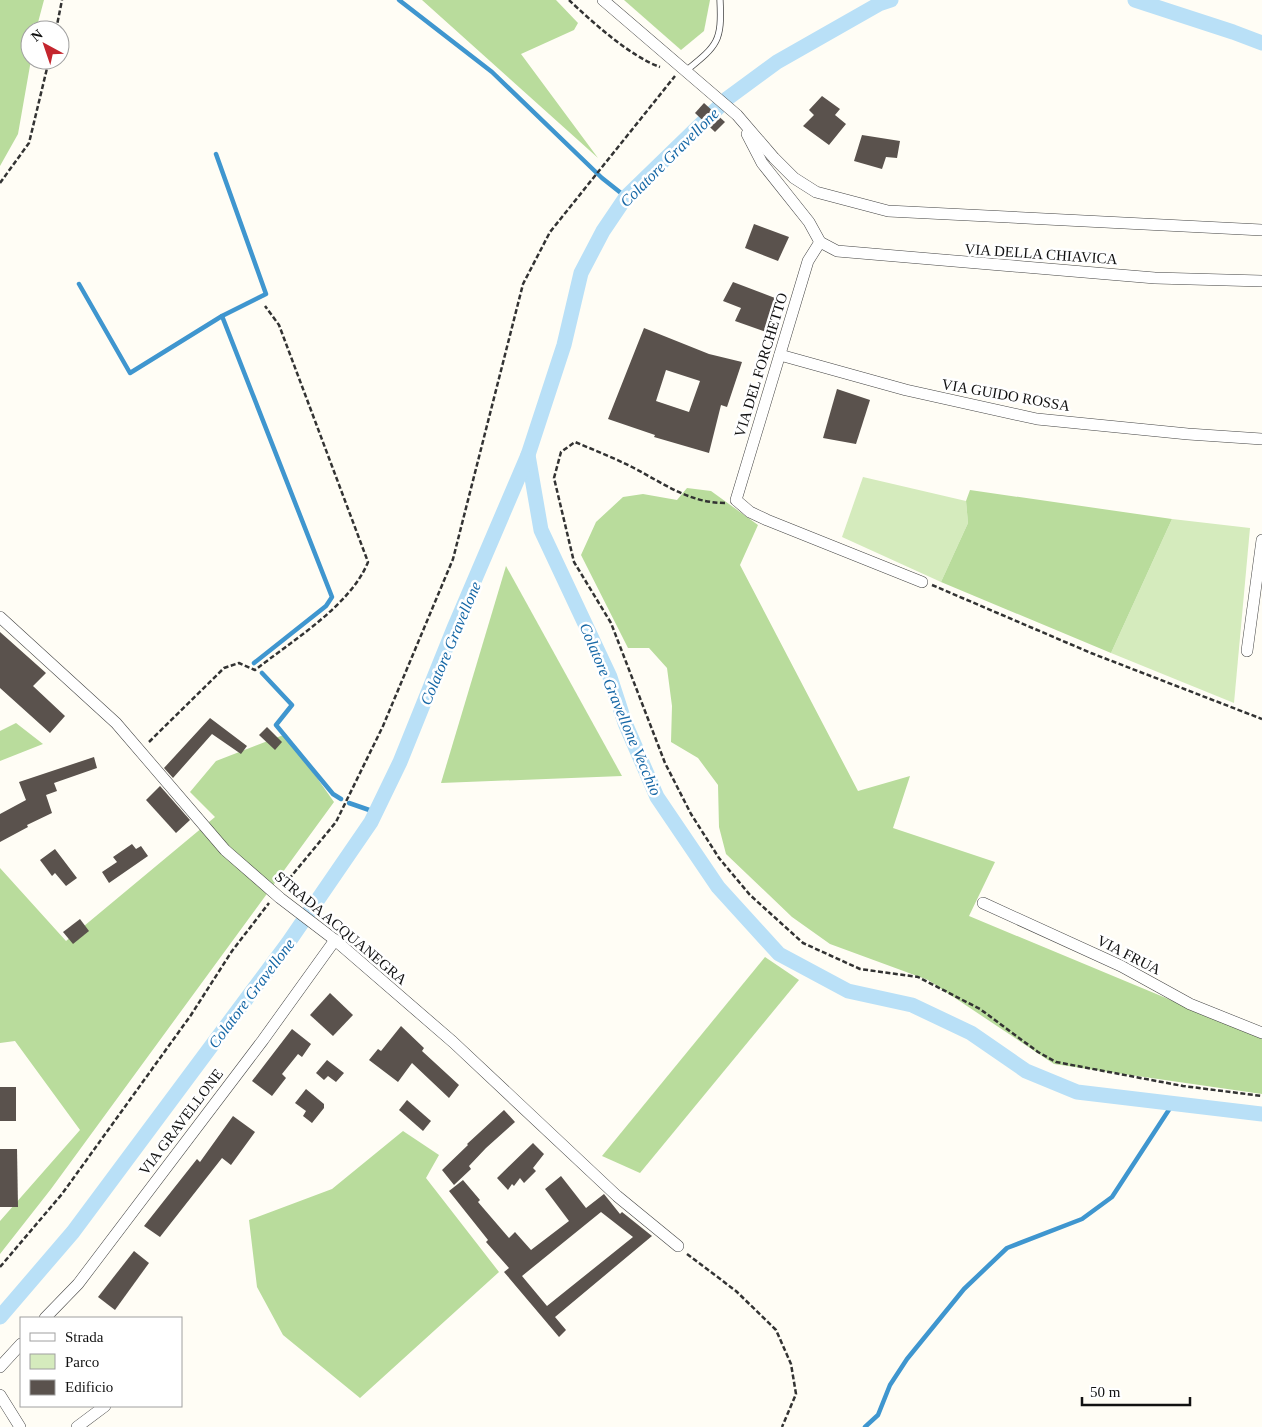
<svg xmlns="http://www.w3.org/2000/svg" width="1262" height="1427" font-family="'Times New Roman',serif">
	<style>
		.green { fill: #d5ebbd }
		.forest { fill: #b9dc9c }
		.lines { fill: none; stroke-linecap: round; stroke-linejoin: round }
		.stream { stroke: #3f96cf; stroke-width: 4.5 }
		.canal { stroke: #b9e0f7; stroke-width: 15 }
		.building { fill: #5a524d; fill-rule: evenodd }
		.lane-casing { stroke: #444; stroke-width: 7 }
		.street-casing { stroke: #444; stroke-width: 12 }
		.path { stroke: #333; stroke-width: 2.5; stroke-dasharray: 5 2.5; stroke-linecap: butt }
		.lane { stroke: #fff; stroke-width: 5.5 }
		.street { stroke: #fff; stroke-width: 11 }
		.labels { text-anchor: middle; stroke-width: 5; stroke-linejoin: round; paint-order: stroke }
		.street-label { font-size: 15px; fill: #111; stroke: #fff }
		.water-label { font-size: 16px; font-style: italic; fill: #1768a6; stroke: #fff }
	</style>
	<rect width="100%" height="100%" fill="#fffdf5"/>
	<g class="green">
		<path d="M 863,477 L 966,501 L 968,523 L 941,582 L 842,537 Z"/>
		<path d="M 1172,519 L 1250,528 L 1234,703 L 1111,653 Z"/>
	</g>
	<g class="forest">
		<path d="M 0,0 L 44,0 L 36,30 L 30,30 L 31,60 L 18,134 L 0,166 Z"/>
		<path d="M 422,0 L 556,0 L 578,23 L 574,30 L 521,54 L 598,158 Z"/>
		<path d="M 624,0 L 710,0 L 704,31 L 681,50 Z"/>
		<path d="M 687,488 L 711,491 L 758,525 L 740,565 L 858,791 L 910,776 L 893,828 L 995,862 L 969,916 L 1262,1038 L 1262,1094 L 1054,1064 L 928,980 L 830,944 L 792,917 L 726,854 L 719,827 L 718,785 L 698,758 L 671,742 L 672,706 L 667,668 L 649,648 L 628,648 L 581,555 L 596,522 L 623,497 L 643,494 L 677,500 Z"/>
		<path d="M 970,490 L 1172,519 L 1111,653 L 941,582 L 968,523 L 966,501 Z"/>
		<path d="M 506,566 L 622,776 L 441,783 Z"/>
		<path d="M 16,723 L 43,744 L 0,761 L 0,731 Z"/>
		<path d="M 286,734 L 334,802 L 51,1189 L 0,1254 L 0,1221 L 80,1130 L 15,1041 L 0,1043 L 0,868 L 66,941 L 215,817 L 190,792 L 216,761 Z"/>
		<path d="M 765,957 L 799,980 L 640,1173 L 602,1156 Z"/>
		<path d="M 403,1131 L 439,1155 L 426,1178 L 499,1272 L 360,1398 L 283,1335 L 257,1287 L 249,1220 L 332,1189 Z"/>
	</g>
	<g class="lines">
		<g class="stream">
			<path d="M 399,0 L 492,72 L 602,178 L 626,197"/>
			<path d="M 79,284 L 130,373 L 222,316 L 266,294 L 216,154"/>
			<path d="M 222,316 L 332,597 L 326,606 L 254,663"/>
			<path d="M 262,673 L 292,705 L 276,725 L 333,794 L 341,799"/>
			<path d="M 349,803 L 375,812"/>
			<path d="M 865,1427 L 878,1415 L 890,1385 L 907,1359 L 964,1289 L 1007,1248 L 1082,1219 L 1112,1197 L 1174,1102"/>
		</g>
		<g class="canal">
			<path d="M 1135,0 L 1233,32 L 1262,43"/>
			<path d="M 528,455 L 541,530 L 610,677 L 625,723 L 657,797 L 718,887 L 779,954 L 848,991 L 912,1005 L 971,1033 L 1026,1071 L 1077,1092 L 1262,1114"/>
			<path d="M 0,1317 L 73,1232 L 288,943 L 371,822 L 400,762 L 454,628 L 528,455 L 564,345 L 581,273 L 603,231 L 626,197 L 728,98 L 777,62 L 879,4 L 891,0"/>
		</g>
	</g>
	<g class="building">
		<path d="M 822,96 L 840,109 L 835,115 L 846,124 L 829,145 L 803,126 L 814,115 L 809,110 Z"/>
		<path d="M 704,103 L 725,122 L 715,132 L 695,113 Z"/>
		<path d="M 862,135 L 900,141 L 897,158 L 886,157 L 882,169 L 854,161 Z"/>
		<path d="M 754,224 L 789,237 L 778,261 L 745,248 Z"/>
		<path d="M 733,282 L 775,298 L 766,332 L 735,321 L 741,308 L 723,301 Z"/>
		<path d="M 644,328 L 709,354 L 742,362 L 727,407 L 721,405 L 709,453 L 654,437 L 655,435 L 608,419 ZM 666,370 L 700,381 L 689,412 L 656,401 Z"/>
		<path d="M 837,389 L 870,400 L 856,444 L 823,438 Z"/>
		<path d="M 0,632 L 46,673 L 33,686 L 65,716 L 50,733 L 0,688 Z"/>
		<path d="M 210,718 L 247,746 L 241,754 L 212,734 L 173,778 L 164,768 Z"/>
		<path d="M 267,727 L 282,742 L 275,750 L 259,735 Z"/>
		<path d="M 94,757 L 97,768 L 54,783 L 57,791 L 46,795 L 52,813 L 27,825 L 28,827 L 0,842 L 0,814 L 26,800 L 19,782 Z"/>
		<path d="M 160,786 L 190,820 L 176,833 L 146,800 Z"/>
		<path d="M 132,844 L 136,849 L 141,846 L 148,856 L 109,883 L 102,872 L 117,862 L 113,857 Z"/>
		<path d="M 55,849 L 77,878 L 66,886 L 55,873 L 52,876 L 40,860 Z"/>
		<path d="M 80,919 L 89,931 L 73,944 L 63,932 Z"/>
		<path d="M 330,993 L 353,1015 L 333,1036 L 310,1015 Z"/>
		<path d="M 401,1026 L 424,1048 L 422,1051 L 459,1085 L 449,1098 L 412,1063 L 398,1082 L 369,1060 L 378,1049 L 381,1051 Z"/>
		<path d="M 292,1029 L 311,1044 L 302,1057 L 298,1054 L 282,1074 L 286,1078 L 272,1096 L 252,1081 Z"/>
		<path d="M 327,1060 L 344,1073 L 336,1082 L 328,1076 L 324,1080 L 316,1073 Z"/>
		<rect x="0" y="1087" width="16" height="34"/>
		<path d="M 306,1089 L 324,1104 L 324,1108 L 312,1123 L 303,1116 L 306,1111 L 295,1103 Z"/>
		<path d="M 407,1100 L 431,1121 L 423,1131 L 399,1110 Z"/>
		<path d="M 504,1110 L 515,1122 L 486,1148 L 469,1166 L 471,1169 L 454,1185 L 442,1170 L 468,1145 L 467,1144 Z"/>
		<path d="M 233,1116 L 255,1132 L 231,1165 L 222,1158 L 160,1237 L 144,1226 L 197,1159 L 200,1162 Z"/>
		<path d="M 533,1143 L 544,1154 L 533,1168 L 536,1171 L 524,1183 L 520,1178 L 514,1186 L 512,1184 L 508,1190 L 497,1178 Z"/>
		<path d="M 0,1149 L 17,1149 L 18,1207 L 0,1207 Z"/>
		<path d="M 561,1176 L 586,1208 L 604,1194 L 620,1214 L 622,1212 L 652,1236 L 555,1317 L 566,1330 L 559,1337 L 504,1272 L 509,1268 L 486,1242 L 488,1240 L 449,1191 L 463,1180 L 480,1200 L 478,1202 L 509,1238 L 515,1232 L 531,1250 L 569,1221 L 545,1189 ZM 601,1212 L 633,1237 L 547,1306 L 522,1276 Z"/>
		<path d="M 134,1251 L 149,1263 L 115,1310 L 98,1297 Z"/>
	</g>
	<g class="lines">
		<g class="lane-casing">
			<path id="lane" d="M 687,70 C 718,45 722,41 720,0"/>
		</g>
		<g class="street-casing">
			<g id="street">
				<path d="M 603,0 L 737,115 L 774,158 L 794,178 L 816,192 L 888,211 L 1262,230"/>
				<path d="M 747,134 L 762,163 L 809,222 L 820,242 L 837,251 L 1155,278 L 1262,281"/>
				<path d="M 820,242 L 808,261 L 736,500 L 750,512 L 767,520 L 922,582"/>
				<path d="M 780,355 L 906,390 L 1037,419 L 1188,434 L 1262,439"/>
				<path d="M 0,617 L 116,723 L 225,850 L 280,898 L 335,940 L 453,1042 L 617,1196 L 678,1246"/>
				<path d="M 1247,651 L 1262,540"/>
				<path d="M 983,903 L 1121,966 L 1190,1004 L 1262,1033"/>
				<path d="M 45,1318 L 78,1284 L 263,1040 L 335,940"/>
				<path d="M 0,1367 L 21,1344"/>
				<path d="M 0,1395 L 20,1427"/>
				<path d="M 77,1427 L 105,1406"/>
			</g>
		</g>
		<g class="path">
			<path d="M 569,0 C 591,21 631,57 660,67"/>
			<path d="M 56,30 L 62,0"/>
			<path d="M 0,183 L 29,143 L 49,60"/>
			<path d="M 725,503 C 689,503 663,483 632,467 C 614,458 594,450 575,442 L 561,452 L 554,478 L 574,562 L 611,623 L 665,763 L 691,814 L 719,858 L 750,895 L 803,943 L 860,969 L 918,977 L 980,1009 L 1038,1052 L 1056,1062 L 1183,1086 L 1262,1096"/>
			<path d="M 932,585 L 1091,653 L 1262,719"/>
			<path d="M 149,742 L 224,668 L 239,663 L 255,670 C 292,641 351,605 368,562 L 279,325 L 265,306"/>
			<path d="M 284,885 L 336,822 L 383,726 L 453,559 L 523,284 L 550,232 L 675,76"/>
			<path d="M 687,1254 L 736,1291 L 776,1330 L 791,1364 L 796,1394 L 782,1427"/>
			<path d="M 0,1267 L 62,1194 L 191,1015 L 232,951 L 269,903"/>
		</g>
		<use href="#lane" class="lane"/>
		<use href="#street" class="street"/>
	</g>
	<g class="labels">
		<g class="street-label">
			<text transform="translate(1041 254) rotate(4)" y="5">VIA DELLA CHIAVICA</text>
			<text transform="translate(761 365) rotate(-73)" y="5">VIA DEL FORCHETTO</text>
			<text transform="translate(1006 395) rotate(10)" y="5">VIA GUIDO ROSSA</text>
			<text transform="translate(341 928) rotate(40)" y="5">STRADA ACQUANEGRA</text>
			<text transform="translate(1129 955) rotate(27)" y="5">VIA FRUA</text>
			<text transform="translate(181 1122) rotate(-53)" y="5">VIA GRAVELLONE</text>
		</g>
		<g class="water-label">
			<text transform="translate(669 157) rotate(-45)" y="6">Colatore Gravellone</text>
			<text transform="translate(450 643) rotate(-67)" y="6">Colatore Gravellone</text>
			<text transform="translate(621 709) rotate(67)" y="6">Colatore Gravellone Vecchio</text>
			<text transform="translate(251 993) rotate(-53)" y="6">Colatore Gravellone</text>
		</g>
	</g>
	<rect x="20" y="1317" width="162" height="90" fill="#ffffff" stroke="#a0a0a0"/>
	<rect x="30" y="1333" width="25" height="8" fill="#ffffff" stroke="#a0a0a0"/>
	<text x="65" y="1342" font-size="15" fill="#111111">Strada</text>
	<rect x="30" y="1354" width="25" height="15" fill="#d5ebbd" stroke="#a0a0a0"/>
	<text x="65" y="1367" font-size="15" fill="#111111">Parco</text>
	<rect x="30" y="1380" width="25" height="15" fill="#5a524d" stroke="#a0a0a0"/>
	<text x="65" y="1392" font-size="15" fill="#111111">Edificio</text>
	<g transform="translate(45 45) rotate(320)"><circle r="24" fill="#ffffff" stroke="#a0a0a0"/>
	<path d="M0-4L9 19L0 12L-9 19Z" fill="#c4262e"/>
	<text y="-8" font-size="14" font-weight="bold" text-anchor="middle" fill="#111111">N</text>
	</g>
	<path d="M1082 1397v8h108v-8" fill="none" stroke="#111111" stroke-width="2.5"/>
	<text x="1090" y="1397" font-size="15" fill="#111111" stroke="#ffffff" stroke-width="4" paint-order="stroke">50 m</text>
</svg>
